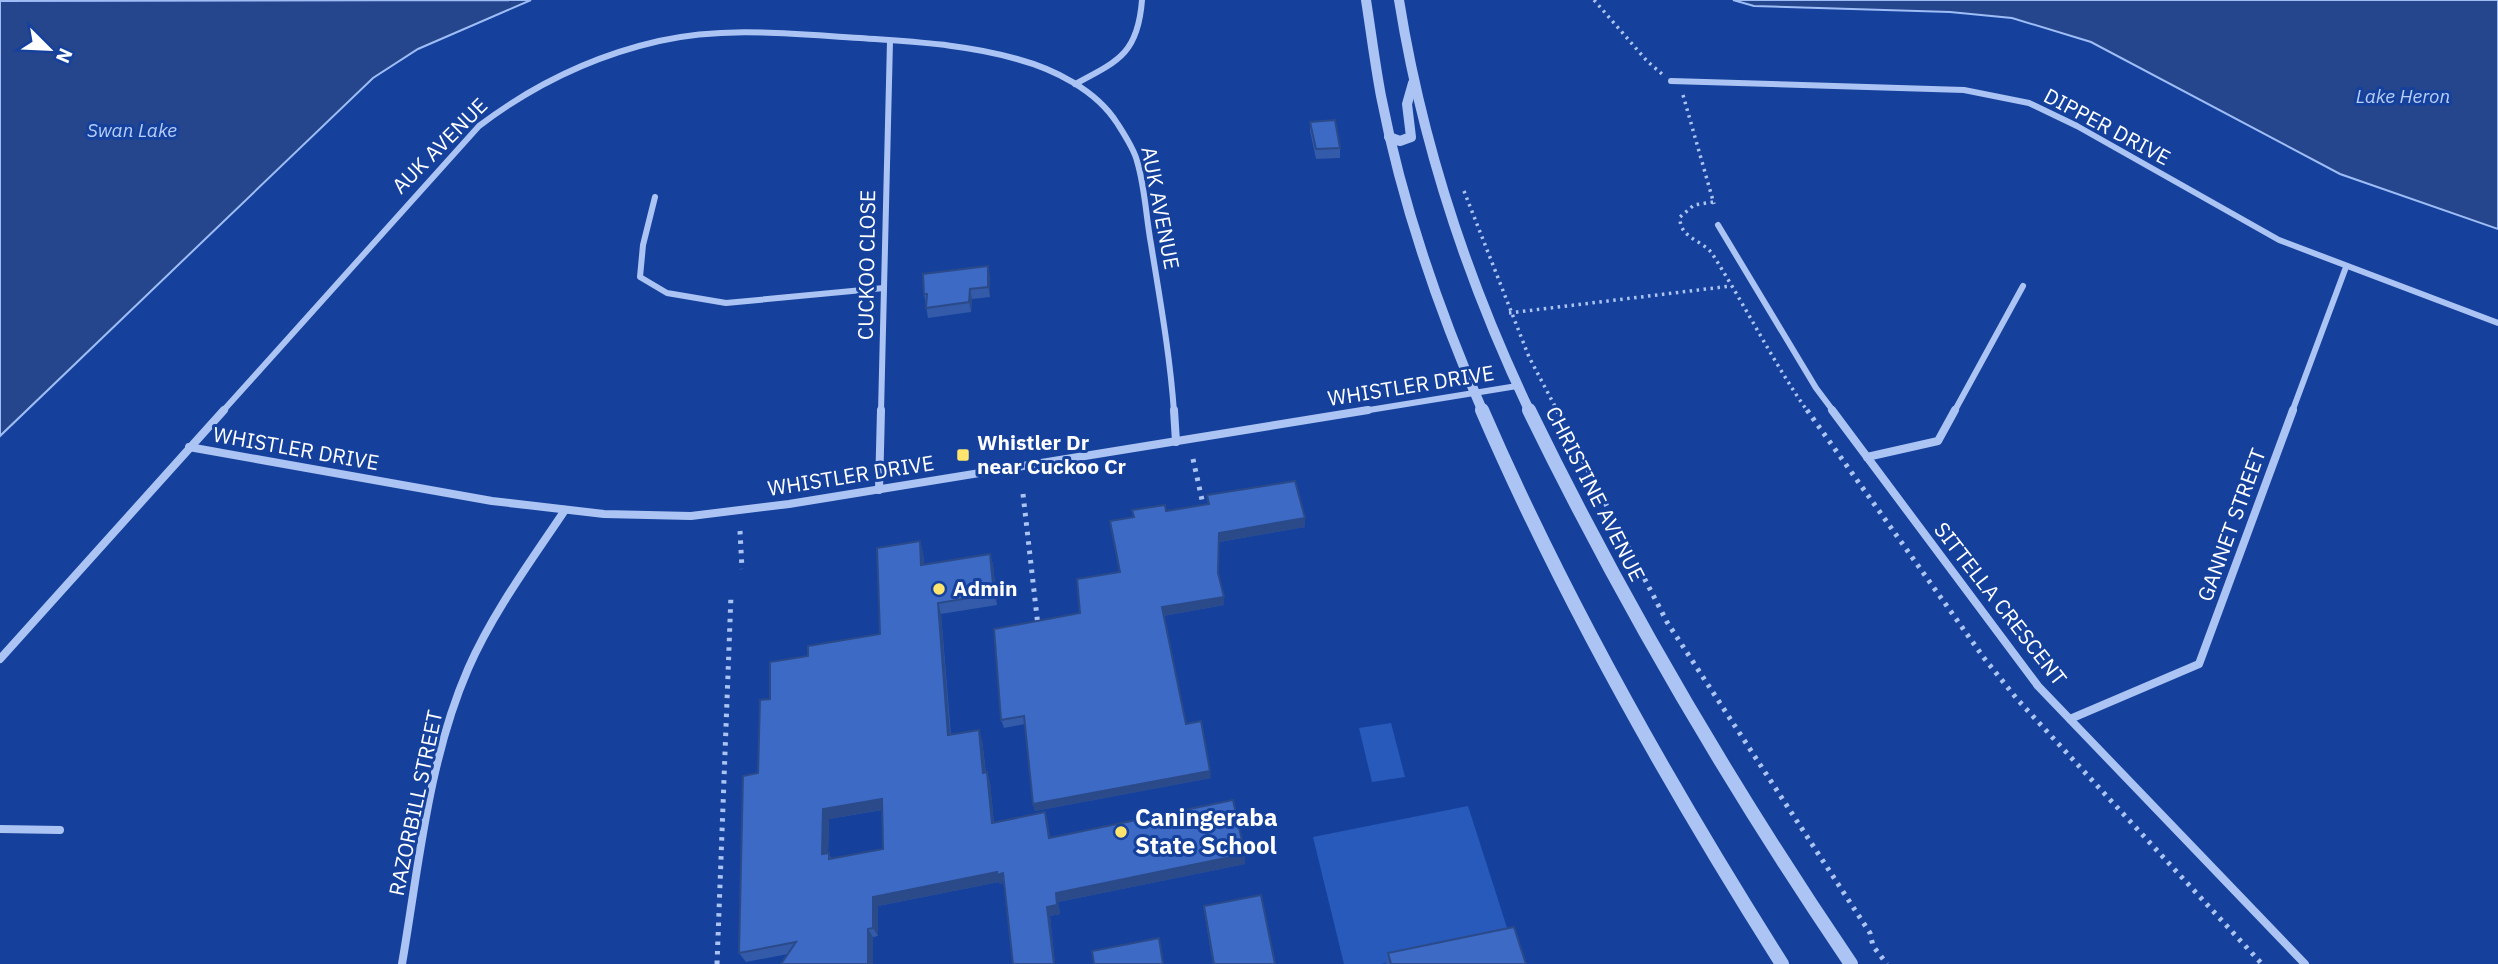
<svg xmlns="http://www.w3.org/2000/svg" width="2498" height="964" font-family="'IBM Plex Sans',sans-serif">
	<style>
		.green { fill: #285abb }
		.water { fill: #25468c; stroke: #9ebdf6; stroke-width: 2 }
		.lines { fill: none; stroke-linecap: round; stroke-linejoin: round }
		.path-far1 { stroke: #acc4f3; stroke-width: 3.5; stroke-dasharray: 2.5 4.5; stroke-linecap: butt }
		.path { stroke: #acc4f3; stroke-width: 5; stroke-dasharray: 3.5 6; stroke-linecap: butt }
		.minor-far1 { stroke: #acc4f3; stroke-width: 6 }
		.minor { stroke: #acc4f3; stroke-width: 8 }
		.tertiary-far1 { stroke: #acc4f3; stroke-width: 10 }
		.tertiary { stroke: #acc4f3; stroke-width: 14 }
		.wall { fill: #345ba9; fill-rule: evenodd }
		.shaded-wall { fill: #2b4a89 }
		.building { fill: #3d6ac4; stroke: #2b4a89; stroke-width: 2; fill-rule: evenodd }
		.poi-dot { fill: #ffe56e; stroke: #15419d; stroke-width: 2.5 }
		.labels { text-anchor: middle; stroke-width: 6; stroke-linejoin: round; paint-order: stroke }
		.far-water-label { font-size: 19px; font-style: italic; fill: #b8cffa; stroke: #15419d }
		.street-label { font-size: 21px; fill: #fff; stroke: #15419d }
		.poi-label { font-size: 21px; font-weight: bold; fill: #fff; stroke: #15419d; text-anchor: start }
		.near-poi-label { font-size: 24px; font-weight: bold; fill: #fff; stroke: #15419d; text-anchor: start }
	</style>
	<rect width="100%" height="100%" fill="#15419d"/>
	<g class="green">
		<path d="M 1391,723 L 1405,777 L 1372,782 L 1359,728 Z"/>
		<path d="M 1468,806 L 1510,937 L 1381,964 L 1344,964 L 1313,837 Z"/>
	</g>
	<g class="water">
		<path d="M 531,0 L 418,49 L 373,78 L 0,436 L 0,1 Z"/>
		<path d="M 1733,0 L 2498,0 L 2498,229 L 2340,174 L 2091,42 L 2012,18 L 1950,12 L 1754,6 Z"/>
	</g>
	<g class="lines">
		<g class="path-far1">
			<path d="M 1594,0 L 1647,61 L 1662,74"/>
			<path d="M 1683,95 L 1714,204"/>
			<path d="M 1464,191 L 1529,357 L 1558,412"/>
			<path d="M 1713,202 L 1694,205 L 1680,217 C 1679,239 1704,240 1713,255 C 1746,307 1773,362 1808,412"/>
			<path d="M 1509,313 L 1731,286"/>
		</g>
		<g class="path">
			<path d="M 1557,410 L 1667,622 L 1870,933 L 1873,946 L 1887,964"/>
			<path d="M 1807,410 L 1984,658 L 2017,699 L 2262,964"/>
			<path d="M 1193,459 L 1204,509"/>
			<path d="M 1023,494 L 1038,626"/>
			<path d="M 740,531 L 742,569"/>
			<path d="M 717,964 L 731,595"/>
		</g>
		<g class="minor-far1">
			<path d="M 1671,81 L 1964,90 L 2029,103 L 2077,126 L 2279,240 L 2498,323"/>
			<path d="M 1075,84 C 1119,61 1138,53 1142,0"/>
			<path d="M 655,197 L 643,245 L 640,277 L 667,293 L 726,303 L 884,288"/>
			<path d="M 1718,225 L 1816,388 L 1834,412"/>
			<path d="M 222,412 L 479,126 C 533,85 593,56 659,41 C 726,26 792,34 860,38 C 912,42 966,44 1017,59 C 1054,69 1096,90 1117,123 C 1124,134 1134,149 1137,161 C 1145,187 1146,217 1151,244 C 1160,300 1170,355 1174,412"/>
			<path d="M 881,412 L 890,41"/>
			<path d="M 1357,412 L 1517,386"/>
			<path d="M 1954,412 L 2023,286"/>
			<path d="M 2292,412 L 2346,267"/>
		</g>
		<g class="minor">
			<path d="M 1174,410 L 1176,442"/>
			<path d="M 1832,410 L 2038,686 L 2305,964"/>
			<path d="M 189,447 L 492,501 L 604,514 L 691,516 L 789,504 L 1368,410"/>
			<path d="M 1867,457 L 1938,441 L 1955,410"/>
			<path d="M 879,490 L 881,410"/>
			<path d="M 0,659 L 224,410"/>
			<path d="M 2070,719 L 2199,664 L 2293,410"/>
			<path d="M 0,829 L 60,830"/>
			<path d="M 402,964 C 419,865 428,761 468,669 C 493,612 531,561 565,510"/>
		</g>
		<g class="tertiary-far1">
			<path d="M 1366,0 C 1371,32 1375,64 1381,96 C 1402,204 1439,311 1483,412"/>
			<path d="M 1399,0 C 1422,144 1467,280 1530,412"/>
			<path d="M 1389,137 L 1400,141 L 1411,137 L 1407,104 L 1413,83"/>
		</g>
		<g class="tertiary">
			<path d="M 1482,410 C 1565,602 1670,787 1782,964"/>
			<path d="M 1529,410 C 1623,603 1731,787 1851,964"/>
		</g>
	</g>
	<g class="wall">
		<path d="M 1310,122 L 1340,148 L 1340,158 L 1316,159 L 1310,131 Z"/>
		<path d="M 990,276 L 990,297 L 972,299 L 971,312 L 928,318 L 924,294 Z"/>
		<path d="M 1207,495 L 1305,527 L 1219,542 L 1218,575 L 1224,605 L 1163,616 L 1186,724 L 1211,778 L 1035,811 L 1033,804 L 1025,724 L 1004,728 L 1001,720 L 1080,613 L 1119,572 L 1166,511 L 1208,504 Z"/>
		<path d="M 920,541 L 923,553 L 924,564 L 990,554 L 993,565 L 997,605 L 941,614 L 951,735 L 982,740 L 986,773 L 987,772 L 990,783 L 994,823 L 1045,812 L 1050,837 L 1245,864 L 1058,902 L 1060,914 L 1050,916 L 1055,964 L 1013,964 L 1004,883 L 1000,884 L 999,882 L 878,906 L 878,936 L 873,937 L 873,964 L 781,964 L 788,954 L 746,962 L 739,953 L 758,773 L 770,699 L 808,656 L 880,634 ZM 882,810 L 883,849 L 832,859 L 828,853 L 829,819 Z"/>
		<path d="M 1204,906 L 1275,964 L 1213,964 L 1205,917 Z"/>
		<path d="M 1388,953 L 1526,964 L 1386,964 Z"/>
	</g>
	<g class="shaded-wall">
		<path d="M 988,266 L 990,276 L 990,297 L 988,287 Z"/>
		<path d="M 970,289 L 972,299 L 971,312 L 969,302 Z"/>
		<path d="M 1305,518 L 1305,527 L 1219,542 L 1219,533 Z"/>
		<path d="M 920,541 L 923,553 L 925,576 L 921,565 Z"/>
		<path d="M 990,554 L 993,565 L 997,605 L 994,594 Z"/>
		<path d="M 1224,597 L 1224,605 L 1163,616 L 1162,607 Z"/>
		<path d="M 938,603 L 941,614 L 951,746 L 948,735 Z"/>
		<path d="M 979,730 L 982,740 L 987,783 L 983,773 Z"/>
		<path d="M 1210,771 L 1211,778 L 1035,811 L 1033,804 Z"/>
		<path d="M 987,772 L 990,783 L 995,833 L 992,823 Z"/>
		<path d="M 882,799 L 886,809 L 829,819 L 828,863 L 822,854 L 823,809 Z"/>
		<path d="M 1045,812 L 1048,822 L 1051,847 L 1049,838 Z"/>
		<path d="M 1245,854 L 1245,864 L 1058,902 L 1060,914 L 1050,916 L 1055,964 L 1054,964 L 1047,907 L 1056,893 Z"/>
		<path d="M 997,872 L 1003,873 L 1006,883 L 1000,884 L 999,882 L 878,906 L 878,936 L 873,928 L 873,897 Z"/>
		<path d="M 868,929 L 873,937 L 873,964 L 868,964 Z"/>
	</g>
	<g class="building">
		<path d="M 1335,120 L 1340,148 L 1316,149 L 1310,122 Z"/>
		<path d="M 988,266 L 988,287 L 970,289 L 969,302 L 926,308 L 927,294 L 924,294 L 923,274 Z"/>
		<path d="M 1295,481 L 1305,518 L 1219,533 L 1218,573 L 1224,597 L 1162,607 L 1186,724 L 1201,721 L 1210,771 L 1033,804 L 1024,716 L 1001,720 L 994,629 L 1080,613 L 1077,579 L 1120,572 L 1110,521 L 1134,517 L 1132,510 L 1165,505 L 1166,511 L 1209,504 L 1207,495 Z"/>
		<path d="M 920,541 L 921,565 L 990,554 L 994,594 L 938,603 L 948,735 L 979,730 L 983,773 L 987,772 L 992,823 L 1045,812 L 1049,838 L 1233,800 L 1245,854 L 1056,893 L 1057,905 L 1047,907 L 1054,964 L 1013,964 L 1003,873 L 997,875 L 997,872 L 873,897 L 873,928 L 868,929 L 868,964 L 781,964 L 796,942 L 739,953 L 743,776 L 758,773 L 760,700 L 770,699 L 770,662 L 808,656 L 808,646 L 880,634 L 877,548 ZM 882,799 L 883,849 L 829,859 L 829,853 L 822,854 L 823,809 Z"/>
		<path d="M 1261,895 L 1275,964 L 1214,964 L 1204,906 Z"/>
		<path d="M 1514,927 L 1526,964 L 1391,964 L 1388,953 Z"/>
		<path d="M 1159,938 L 1163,964 L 1094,964 L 1092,951 Z"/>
	</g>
	<g class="poi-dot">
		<rect x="956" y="448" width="14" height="14" rx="3.5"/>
		<circle cx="939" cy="589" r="7"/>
		<circle cx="1121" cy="832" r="7"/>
	</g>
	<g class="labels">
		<g class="far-water-label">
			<text x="2403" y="103">Lake Heron</text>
			<text x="132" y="137">Swan Lake</text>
		</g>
		<g class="street-label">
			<text transform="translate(2107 127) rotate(28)" y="7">DIPPER DRIVE</text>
			<text transform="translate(440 146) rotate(-45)" y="7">AUK AVENUE</text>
			<text transform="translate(1160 208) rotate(79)" y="7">AUK AVENUE</text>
			<text transform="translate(867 265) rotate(-89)" y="7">CUCKOO CLOSE</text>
			<text transform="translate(1411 386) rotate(-9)" y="7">WHISTLER DRIVE</text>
			<text transform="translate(296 449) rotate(10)" y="7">WHISTLER DRIVE</text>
			<text transform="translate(851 476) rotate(-9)" y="7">WHISTLER DRIVE</text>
			<text transform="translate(1595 494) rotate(63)" y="7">CHRISTINE AVENUE</text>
			<text transform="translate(2232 525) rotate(-70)" y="7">GANNET STREET</text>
			<text transform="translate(2000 604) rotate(52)" y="7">SITTELLA CRESCENT</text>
			<text transform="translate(416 803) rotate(-78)" y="7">RAZORBILL STREET</text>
		</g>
		<g class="poi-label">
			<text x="977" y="450">Whistler Dr<tspan x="977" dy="24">near Cuckoo Cr</tspan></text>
			<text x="953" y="596">Admin</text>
		</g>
		<g class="near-poi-label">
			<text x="1135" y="826">Caningeraba<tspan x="1135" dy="28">State School</tspan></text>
		</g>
	</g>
	<g transform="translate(49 49) rotate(114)" stroke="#15419d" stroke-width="5" paint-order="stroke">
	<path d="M0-5L12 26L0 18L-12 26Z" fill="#ffffff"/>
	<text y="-10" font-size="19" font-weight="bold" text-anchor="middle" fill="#ffffff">N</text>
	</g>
</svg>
